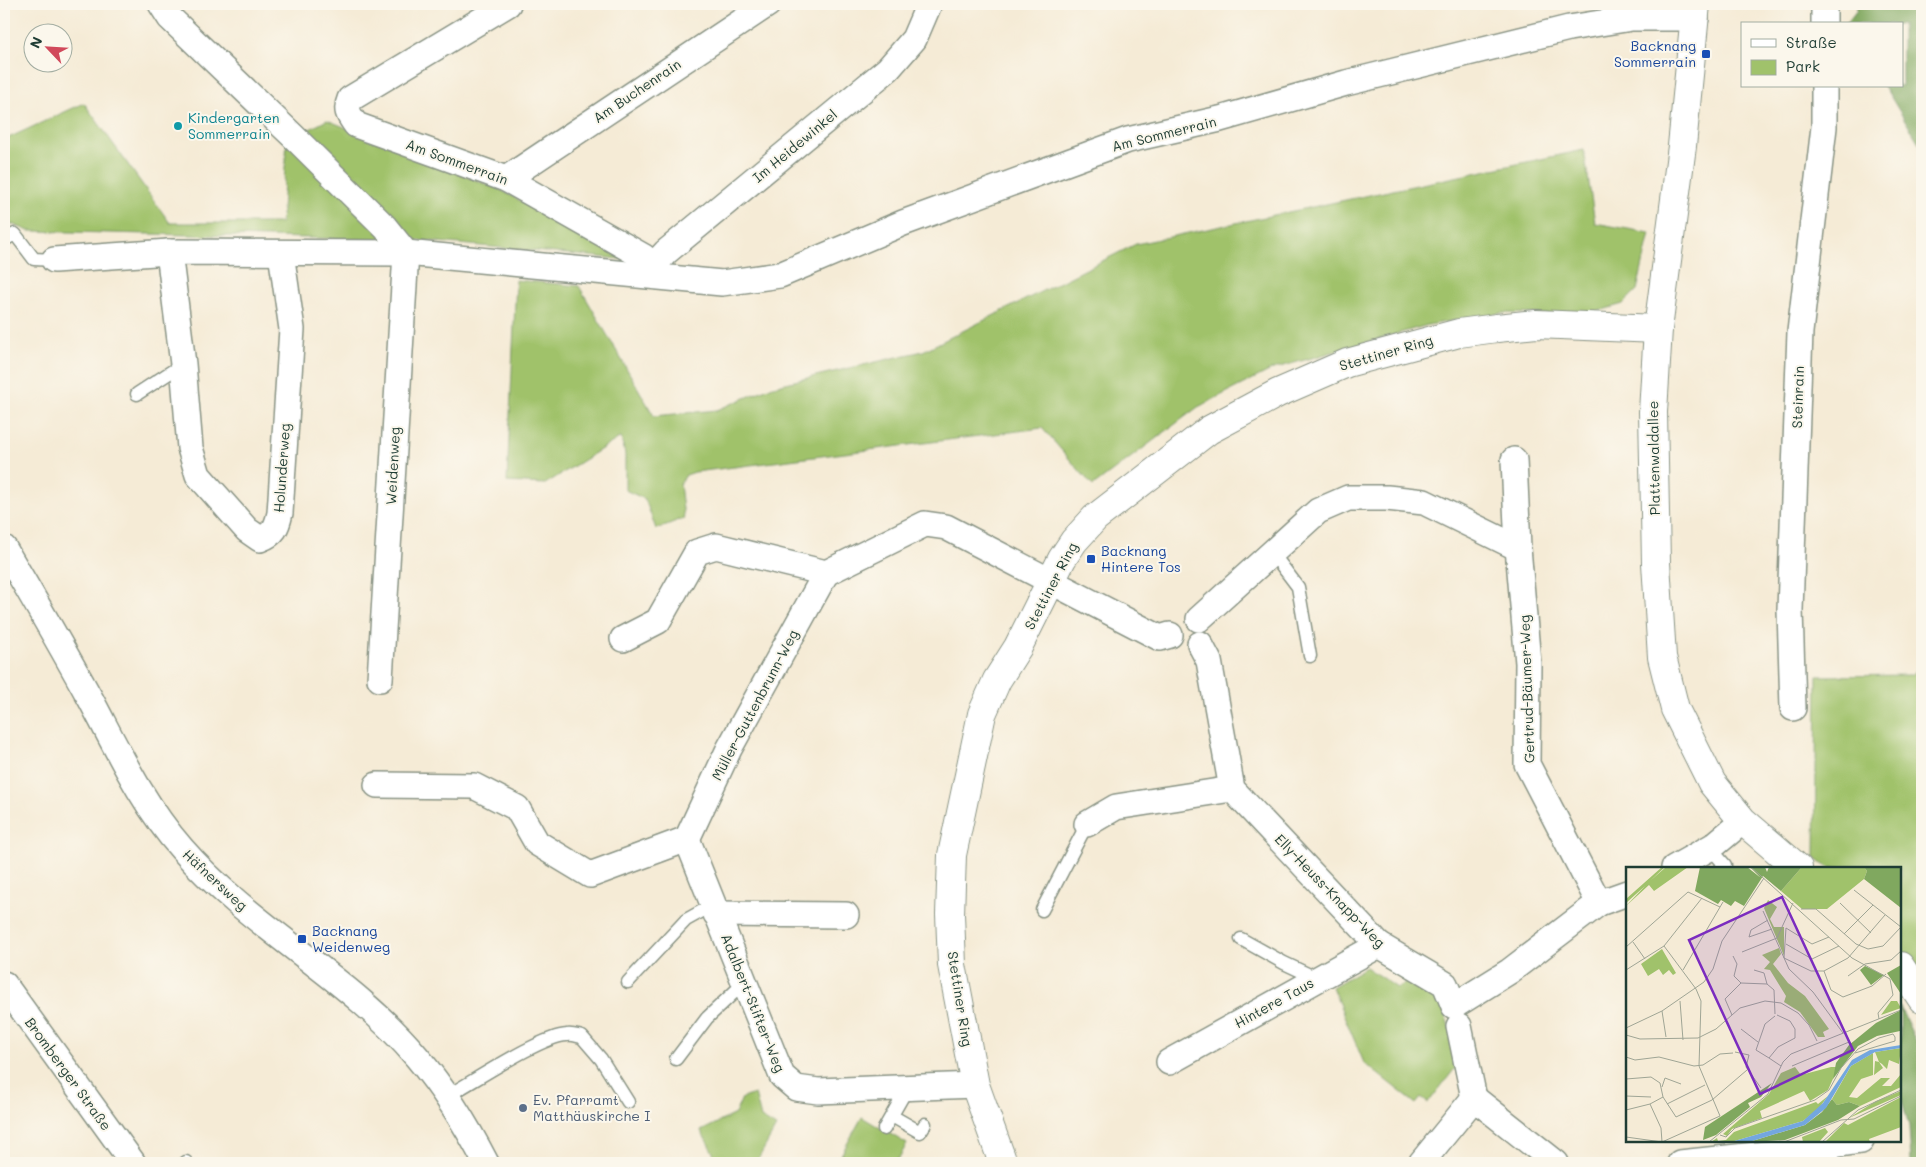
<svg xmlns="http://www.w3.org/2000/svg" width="1926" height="1167" font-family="Mali,sans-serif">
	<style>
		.green { fill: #a0c26b; stroke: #608050 }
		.forest { fill: #80a85f; stroke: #50724a }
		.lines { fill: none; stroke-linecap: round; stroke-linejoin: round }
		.lane-casing { stroke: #8a9485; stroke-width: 15 }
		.street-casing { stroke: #8a9485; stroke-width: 28 }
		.secondary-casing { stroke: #8a9485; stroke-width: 30 }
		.lane { stroke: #fff; stroke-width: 12 }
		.street { stroke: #fff; stroke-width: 25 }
		.secondary { stroke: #fff; stroke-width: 28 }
		.transit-dot { fill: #1a4fb4; stroke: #fbf7ec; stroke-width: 2 }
		.culture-dot { fill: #0f9aa8; stroke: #fbf7ec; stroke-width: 2 }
		.service-dot { fill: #5c6f8a; stroke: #fbf7ec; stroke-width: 2 }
		.labels { text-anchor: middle; stroke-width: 4; stroke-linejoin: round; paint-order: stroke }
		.transit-label { font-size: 14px; fill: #164399; stroke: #fbf7ec; text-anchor: start }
		.street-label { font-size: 14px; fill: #1f3d34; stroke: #fbf7ec }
		.culture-label { font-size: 14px; fill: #0d838f; stroke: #fbf7ec; text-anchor: start }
		.service-label { font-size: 14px; fill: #4e5e75; stroke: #fbf7ec; text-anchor: start }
		.inset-road { fill: none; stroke: #9fa595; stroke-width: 1 }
		.view { fill: #7b2cbf; fill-opacity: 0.15; stroke: #7b2cbf; stroke-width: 2.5 }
		.inset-edge { fill: none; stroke: #1f3d34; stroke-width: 2.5 }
	</style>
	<rect width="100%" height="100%" fill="#fbf7ec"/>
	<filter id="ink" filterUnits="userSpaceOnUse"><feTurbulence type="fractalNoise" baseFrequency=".02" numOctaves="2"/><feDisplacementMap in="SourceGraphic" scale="10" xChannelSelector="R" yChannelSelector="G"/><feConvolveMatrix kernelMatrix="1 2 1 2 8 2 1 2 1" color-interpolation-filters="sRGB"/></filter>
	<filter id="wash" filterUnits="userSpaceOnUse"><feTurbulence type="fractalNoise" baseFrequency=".0096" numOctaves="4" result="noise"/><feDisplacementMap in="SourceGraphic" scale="20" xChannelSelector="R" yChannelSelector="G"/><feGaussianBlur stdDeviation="1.12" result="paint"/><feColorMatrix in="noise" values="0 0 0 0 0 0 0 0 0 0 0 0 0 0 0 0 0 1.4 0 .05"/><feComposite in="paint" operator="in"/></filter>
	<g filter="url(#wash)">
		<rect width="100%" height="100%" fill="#f5ebd6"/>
		<g class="green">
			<path d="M 84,103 L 170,223 L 281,223 L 287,141 L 327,120 L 501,190 L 620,255 L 621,259 L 427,241 L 29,231 L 4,221 L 4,140 Z"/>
			<path d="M 1584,150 L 1595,223 L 1650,233 L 1637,290 L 1623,304 L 1599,311 L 1572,315 L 1502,313 L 1428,325 L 1273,369 L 1198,407 L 1093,486 L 1042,428 L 695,472 L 686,475 L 680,484 L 684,518 L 656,529 L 645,499 L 625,490 L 625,454 L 621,437 L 545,484 L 507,482 L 516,280 L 579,286 L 654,416 L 717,410 L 773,386 L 923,351 L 1136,244 Z"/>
			<path d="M 1922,664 L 1922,978 L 1900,948 L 1900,868 L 1829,868 L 1815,857 L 1817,676 L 1912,675 Z"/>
			<path d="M 1366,967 L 1397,988 L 1413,979 L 1439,994 L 1460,1062 L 1428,1103 L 1421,1098 L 1416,1104 L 1364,1063 L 1332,987 Z"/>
			<path d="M 755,1094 L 761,1118 L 776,1127 L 756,1163 L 719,1163 L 701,1131 L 735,1114 L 742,1098 Z"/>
			<path d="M 862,1117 L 907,1144 L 896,1163 L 844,1163 L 846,1158 L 841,1155 Z"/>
		</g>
		<g class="forest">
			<path d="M 1856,4 L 1922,4 L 1922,148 L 1884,86 L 1902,86 L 1902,24 L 1846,24 L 1857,10 Z"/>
			<path d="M 1900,1007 L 1922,1054 L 1922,1163 L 1911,1163 L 1909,1126 L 1900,1093 Z"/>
		</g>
	</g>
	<g filter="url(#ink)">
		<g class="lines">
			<g class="lane-casing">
				<g id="lane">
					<path d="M 6,239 L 15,234 L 34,259 L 54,260"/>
					<path d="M 137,394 L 183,364"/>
					<path d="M 1273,554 L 1298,587 L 1310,656"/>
					<path d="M 1710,848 L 1725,865 L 1721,868"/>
					<path d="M 1042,910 L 1087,824"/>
					<path d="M 1241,939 L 1284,963 L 1318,979"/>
					<path d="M 628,982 L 686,920 L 713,905"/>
					<path d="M 676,1059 L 707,1018 L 744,983"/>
					<path d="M 447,1096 C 473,1082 541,1036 567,1035 C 572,1034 577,1036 582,1037 L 601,1059 L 628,1102"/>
					<path d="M 892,1116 L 920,1132 L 925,1124"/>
					<path d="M 884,1129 L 908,1087"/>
					<path d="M 185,1163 L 186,1162"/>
				</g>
			</g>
			<g class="street-casing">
				<g id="street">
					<path d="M 161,4 L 170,18 L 293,136 L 385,227 L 406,253"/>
					<path d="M 508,4 L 350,99 C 345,111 349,115 356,125 L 506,179 L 644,257 L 645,275"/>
					<path d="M 1824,24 L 1824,4"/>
					<path d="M 506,179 L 768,4"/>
					<path d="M 169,252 L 183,364 L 190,448 L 198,475 L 247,530 L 260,539 C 274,534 277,527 280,513 L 292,329 L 281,253"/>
					<path d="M 54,260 L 169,252 L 406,253 L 722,283 L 780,275 L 903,223 L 1128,140 L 1220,119 L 1346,83 L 1569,28 L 1632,18 L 1696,18"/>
					<path d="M 645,275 L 666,252 L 888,69 L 914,39 L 929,4"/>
					<path d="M 1514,460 L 1518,548"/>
					<path d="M 4,548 C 34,599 63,649 91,700 C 118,751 143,805 182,849 C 251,928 350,977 417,1057 C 444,1089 467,1126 486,1163"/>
					<path d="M 1199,619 L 1318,511 L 1348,498 L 1387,498 L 1424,502 L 1518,548 L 1528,663 L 1527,764 L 1599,903 L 1627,893"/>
					<path d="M 623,639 L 658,621 L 697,552 L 716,546 L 826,573 L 925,524 L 946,527 L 1160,638 L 1170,635"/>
					<path d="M 1200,644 L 1209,661 L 1232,789 L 1379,945 L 1445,984 L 1454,1006 L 1510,971 L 1599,903"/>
					<path d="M 380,679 L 406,253"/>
					<path d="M 1793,708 L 1790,610 L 1800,332 L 1824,127 L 1824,86"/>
					<path d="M 377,785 L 474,786 L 517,808 L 537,843 L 590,875 L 687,839 L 782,1076 L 796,1088 L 818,1091 L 975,1085"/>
					<path d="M 1087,824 L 1116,807 L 1232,789"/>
					<path d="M 687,839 L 729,749 L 826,573"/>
					<path d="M 1674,868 L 1713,846 L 1743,821"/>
					<path d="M 716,914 L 846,915"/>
					<path d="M 4,984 L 133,1163"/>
					<path d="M 1459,1026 L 1474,1098"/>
					<path d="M 1169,1062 L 1379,945"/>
					<path d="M 1421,1163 L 1474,1098 L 1556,1163"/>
					<path d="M 1680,1163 L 1793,1151 L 1861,1141"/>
				</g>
			</g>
			<g class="secondary-casing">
				<g id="secondary">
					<path d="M 1696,4 L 1682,146 L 1658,329 L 1653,412 L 1656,563 L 1662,657 L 1675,709 L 1712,783 L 1743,821 L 1798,868"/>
					<path d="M 1900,966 L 1922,999"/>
					<path d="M 1003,1163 L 975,1085 L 952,965 L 950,914 L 952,855 L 982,714 L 997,680 L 1018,647 L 1062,559 L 1074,541 L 1095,518 L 1209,430 L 1278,393 L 1347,363 L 1459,333 L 1497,328 L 1536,324 L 1658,329"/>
				</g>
			</g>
			<use href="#lane" class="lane"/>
			<use href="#street" class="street"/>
			<use href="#secondary" class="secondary"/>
		</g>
	</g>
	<g class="transit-dot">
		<rect x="1701" y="49" width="10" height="10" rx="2.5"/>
		<rect x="1086" y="554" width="10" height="10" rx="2.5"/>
		<rect x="297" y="934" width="10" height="10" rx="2.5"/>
	</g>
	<circle class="culture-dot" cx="178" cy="126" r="5"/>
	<circle class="service-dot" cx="523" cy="1108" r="5"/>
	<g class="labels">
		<g class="transit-label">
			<text x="1696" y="51" text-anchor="end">Backnang<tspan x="1696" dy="16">Sommerrain</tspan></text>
			<text x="1101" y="556">Backnang<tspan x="1101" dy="16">Hintere Tos</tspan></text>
			<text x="312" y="936">Backnang<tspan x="312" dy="16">Weidenweg</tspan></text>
		</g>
		<g class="street-label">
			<text transform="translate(637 91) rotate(-34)" y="5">Am Buchenrain</text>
			<text transform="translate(1164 134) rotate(-14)" y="5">Am Sommerrain</text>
			<text transform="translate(795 146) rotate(-40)" y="5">Im Heidewinkel</text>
			<text transform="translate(457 162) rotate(20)" y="5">Am Sommerrain</text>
			<text transform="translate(1386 353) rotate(-16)" y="5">Stettiner Ring</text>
			<text transform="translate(1798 397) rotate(-88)" y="5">Steinrain</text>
			<text transform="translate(1654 458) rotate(-91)" y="5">Plattenwaldallee</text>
			<text transform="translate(393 466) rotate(-87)" y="5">Weidenweg</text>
			<text transform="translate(282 468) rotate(-86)" y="5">Holunderweg</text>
			<text transform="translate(1051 586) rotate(-62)" y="5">Stettiner Ring</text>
			<text transform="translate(1527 689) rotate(-92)" y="5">Gertrud-Bäumer-Weg</text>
			<text transform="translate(755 705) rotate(-62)" y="5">Müller-Guttenbrunn-Weg</text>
			<text transform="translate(215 880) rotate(43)" y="5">Häfnersweg</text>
			<text transform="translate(1330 891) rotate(46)" y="5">Elly-Heuss-Knapp-Weg</text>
			<text transform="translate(960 999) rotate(81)" y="5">Stettiner Ring</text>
			<text transform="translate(753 1003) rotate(68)" y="5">Adalbert-Stifter-Weg</text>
			<text transform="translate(1274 1003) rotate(-29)" y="5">Hintere Taus</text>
			<text transform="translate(68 1074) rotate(54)" y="5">Bromberger Straße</text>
		</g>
		<g class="culture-label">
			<text x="188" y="123">Kindergarten<tspan x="188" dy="16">Sommerrain</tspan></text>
		</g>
		<g class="service-label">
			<text x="533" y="1105">Ev. Pfarramt<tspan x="533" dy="16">Matthäuskirche I</tspan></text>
		</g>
	</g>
	<g transform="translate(1626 867)">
		<rect width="275" height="275" fill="#f5ebd6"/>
		<path d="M 36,0 L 39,0 L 24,14 L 40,0 L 62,0 L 28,24 L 23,18 L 0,39 L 19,19 L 0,36 L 0,32 ZM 176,0 L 238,0 L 241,4 L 238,12 L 201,42 L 176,42 L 155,24 ZM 142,33 L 151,40 L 144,52 L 148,60 L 158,60 L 158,89 L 138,41 ZM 153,81 L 155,87 L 147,97 L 162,116 L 179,129 L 203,162 L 197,165 L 199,170 L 192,170 L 174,145 L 158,135 L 160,129 L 144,103 L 138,102 L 144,95 L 136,88 ZM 36,82 L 50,106 L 47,108 L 43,103 L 37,108 L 33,102 L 22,109 L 15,97 ZM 265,134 L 271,134 L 275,141 L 255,148 ZM 275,181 L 273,197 L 263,193 L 261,202 L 256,197 L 253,195 L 257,201 L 248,208 L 249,194 L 253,195 L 249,185 ZM 247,186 L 247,208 L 235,212 L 223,230 L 231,231 L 255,211 L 264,211 L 256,219 L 265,219 L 275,207 L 275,220 L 234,239 L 223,235 L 211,238 L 206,232 L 225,199 ZM 169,200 L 175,208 L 205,200 L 210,200 L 210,205 L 202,223 L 184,234 L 178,224 L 134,244 L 136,251 L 106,262 L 101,269 L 97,267 L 143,227 L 155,206 ZM 275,224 L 275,228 L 223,251 L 250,234 ZM 202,229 L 193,241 L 177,254 L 105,275 L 85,275 L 91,271 L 92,274 L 100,273 L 108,265 L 190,235 L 192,237 ZM 275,230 L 275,260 L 243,272 L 244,275 L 199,275 L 218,256 L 222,258 ZM 199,261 L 202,265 L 193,275 L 177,275 L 176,270 Z" fill="#a0c26b"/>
		<path d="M 74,0 L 121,0 L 135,11 L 124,0 L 139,0 L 141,5 L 143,0 L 176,0 L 155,24 L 137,9 L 118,39 L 109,34 L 105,39 L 95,33 L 92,37 L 69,24 ZM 238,0 L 275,0 L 275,41 L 238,12 L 241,4 ZM 275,98 L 275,127 L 261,106 ZM 239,99 L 258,108 L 245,118 L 234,103 ZM 275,143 L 274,164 L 251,169 L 232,179 L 207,212 L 210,196 L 223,178 L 250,156 ZM 146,216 L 135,230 L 122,236 L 124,240 L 90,268 L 77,273 L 79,260 ZM 206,232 L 211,238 L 223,235 L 234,239 L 212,253 L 159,273 L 123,275 L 179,258 L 196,245 Z" fill="#80a85f"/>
		<path d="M 275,178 L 275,181 L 249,185 L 225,199 L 200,241 L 179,258 L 123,275 L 105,275 L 177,254 L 197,236 L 226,193 L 244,183 Z" fill="#73a7df"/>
		<path class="inset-road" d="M 125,0 L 226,91 L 264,112 L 267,128 L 252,146 L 253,152M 228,23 L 275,60M 214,36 L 245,66M 175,42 L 190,42 L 230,77 L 242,82 L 257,79 L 275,60M 137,44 L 163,102 L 187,125 L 217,166M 142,53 L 125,63 L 123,70 L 146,62M 218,67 L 247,38M 203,70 L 186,77 L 160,61 L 158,91 L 185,104 L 198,104 L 222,91 L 259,48M 151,71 L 167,36M 7,75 L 19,92M 160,77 L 186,92 L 213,79M 0,80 L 62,25 L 94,40M 116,85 L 151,71M 0,103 L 38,79 L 76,31M 57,103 L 97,35M 128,103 L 138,106 L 141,117 L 148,123 L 149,147M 198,104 L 205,123 L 217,130 L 246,119 L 260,107M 222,109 L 239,97 L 265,93 L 275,84M 115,116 L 141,117M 54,134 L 57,173M 36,144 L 40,170M 106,148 L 99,132 L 115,116 L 108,109 L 111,97 L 107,89M 151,148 L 164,154 L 169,162 L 169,171 L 152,180 L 143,191 L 155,199M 0,161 L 36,144 L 78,115 L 87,102 L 96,74 L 138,11M 115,162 L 132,175M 0,168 L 14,172 L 72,171 L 90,162 L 114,141 L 139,134 L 155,136 L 172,146 L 183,158 L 191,174M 109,185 L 123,188 L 120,200 L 135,221M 0,190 L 9,193 L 33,190 L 68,199 L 77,198 L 94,187 L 107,186M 143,191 L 130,183 L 139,157 L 149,149M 166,199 L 223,175 L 219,165M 0,212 L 25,210 L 34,216 L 37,230 L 24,237 L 35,261 L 36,275M 36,220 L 39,211 L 55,217M 0,229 L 25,230M 37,230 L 50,250 L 86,233M 86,233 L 121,203M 41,237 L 79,218M 0,243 L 24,237M 94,268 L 100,270 L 109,261 L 189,233 L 203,223 L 215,201 L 232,182 L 253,171 L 267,167 L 269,170 L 269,174 L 229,186M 0,270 L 36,275M 36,275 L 94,249 L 73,199 L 75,134 L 70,122 L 38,79M 83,275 L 142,227 L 157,195 L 165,187 L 275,143M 158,275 L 215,253 L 228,252 L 275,229M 196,275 L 232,243 L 275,223"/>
		<path class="view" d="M 156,30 L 227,183 L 134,227 L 63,73 Z"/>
		<rect width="275" height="275" class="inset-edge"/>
	</g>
	<rect width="1926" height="1167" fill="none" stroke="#fbf7ec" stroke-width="20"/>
	<rect x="1741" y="22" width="162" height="65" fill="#fbf7ec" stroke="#a3ada2"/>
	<rect x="1751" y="39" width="25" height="8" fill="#ffffff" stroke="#a3ada2"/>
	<text x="1786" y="48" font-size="15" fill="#1f3d34">Straße</text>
	<rect x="1751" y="60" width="25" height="15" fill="#a0c26b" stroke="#a3ada2"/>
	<text x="1786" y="72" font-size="15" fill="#1f3d34">Park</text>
	<g transform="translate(48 48) rotate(295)"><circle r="24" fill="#fbf7ec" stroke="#a3ada2"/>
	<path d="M0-4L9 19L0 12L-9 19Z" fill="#d1495b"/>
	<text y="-8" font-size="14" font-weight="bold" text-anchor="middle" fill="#1f3d34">N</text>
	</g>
</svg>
